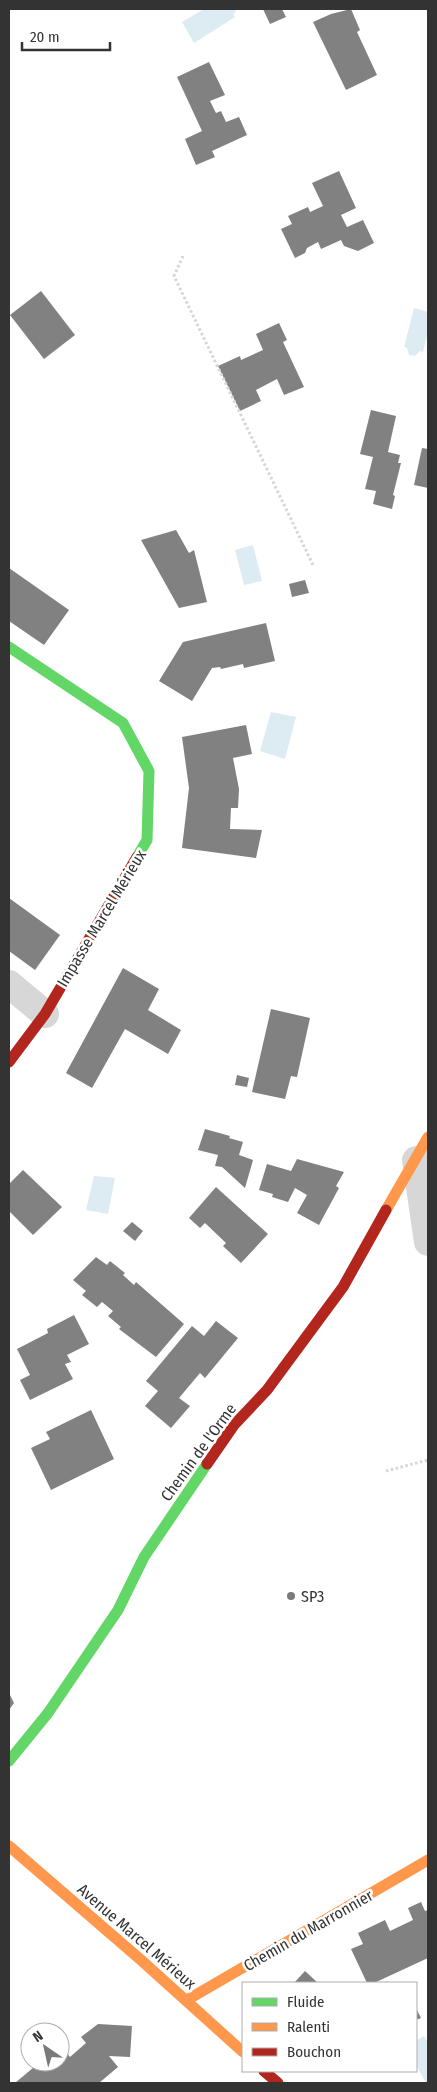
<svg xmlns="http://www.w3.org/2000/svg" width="437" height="2092" font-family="'Fira Sans Condensed',sans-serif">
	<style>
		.water { fill: #ddebf3 }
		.building { fill: #818181 }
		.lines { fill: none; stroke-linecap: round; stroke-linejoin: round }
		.path { stroke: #d6d6d6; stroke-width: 3; stroke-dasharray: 2.5 2.5; stroke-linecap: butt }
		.street { stroke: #d7d7d7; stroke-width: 28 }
		.fast { stroke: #63d668; stroke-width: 11 }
		.slow { stroke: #ff974d; stroke-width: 11 }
		.jam { stroke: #b3261e; stroke-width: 11 }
		.poi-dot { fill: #7a7a7a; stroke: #fff; stroke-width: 2 }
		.labels { text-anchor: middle; stroke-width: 5; stroke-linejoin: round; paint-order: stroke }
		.street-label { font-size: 16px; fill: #333; stroke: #fff }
		.poi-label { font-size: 16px; fill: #333; stroke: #fff; text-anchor: start }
	</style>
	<rect width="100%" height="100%" fill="#fff"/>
	<g class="water">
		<path d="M 204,9 L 237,9 L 233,15 L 235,17 L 194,43 L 182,22 Z"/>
		<path d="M 414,308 L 428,312 L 428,331 L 423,352 L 420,351 L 415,356 L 409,355 L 407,348 L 404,347 Z"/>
		<path d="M 253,545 L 262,581 L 244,585 L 235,550 Z"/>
		<path d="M 271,712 L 296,717 L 285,759 L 260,751 Z"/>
		<path d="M 94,1176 L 115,1178 L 108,1214 L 86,1210 Z"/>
		<path d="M 424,2036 L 428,2043 L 428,2083 L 426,2083 L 416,2065 L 416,2041 Z"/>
	</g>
	<g class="building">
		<path d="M 263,9 L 282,9 L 286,17 L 270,24 Z"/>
		<path d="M 351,9 L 360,30 L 357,32 L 377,75 L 346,90 L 313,22 L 331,14 Z"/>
		<path d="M 209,62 L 225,95 L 210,101 L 216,113 L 221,111 L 226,122 L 239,117 L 247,135 L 212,151 L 215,157 L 196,165 L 185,139 L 202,131 L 177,77 Z"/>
		<path d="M 339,171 L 356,208 L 341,215 L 347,227 L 363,220 L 374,243 L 358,251 L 344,246 L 341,240 L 321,249 L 318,242 L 307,248 L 305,253 L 295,258 L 281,229 L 292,224 L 288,216 L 308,207 L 310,212 L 323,206 L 312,183 Z"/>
		<path d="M 41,291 L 75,335 L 44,359 L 10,315 Z"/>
		<path d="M 279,323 L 287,340 L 283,342 L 304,387 L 284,395 L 277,379 L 256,390 L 261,401 L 240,411 L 218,366 L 240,356 L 241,360 L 263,350 L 256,334 Z"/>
		<path d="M 371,410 L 396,416 L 388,452 L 400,455 L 398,463 L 401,463 L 393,495 L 395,496 L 392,509 L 373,504 L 376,491 L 365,489 L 373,457 L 360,454 Z"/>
		<path d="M 422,448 L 428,449 L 428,488 L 414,485 Z"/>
		<path d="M 176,530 L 189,553 L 194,550 L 207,602 L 179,608 L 141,540 Z"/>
		<path d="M 9,568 L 69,610 L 44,645 L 9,621 Z"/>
		<path d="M 305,580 L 309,593 L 292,597 L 289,584 Z"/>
		<path d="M 266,623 L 275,661 L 244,668 L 243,664 L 221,669 L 220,667 L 212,668 L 192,701 L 159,681 L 183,642 Z"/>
		<path d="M 246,725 L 252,754 L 233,758 L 239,789 L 238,808 L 231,808 L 230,829 L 262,830 L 256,858 L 182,848 L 189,788 L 182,737 Z"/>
		<path d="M 9,898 L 60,935 L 35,970 L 9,951 Z"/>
		<path d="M 123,968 L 159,989 L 148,1010 L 181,1030 L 168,1054 L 125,1029 L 92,1088 L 66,1073 Z"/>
		<path d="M 271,1009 L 310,1018 L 297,1077 L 291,1076 L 285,1099 L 252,1092 Z"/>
		<path d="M 237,1075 L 249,1078 L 247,1087 L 235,1085 Z"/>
		<path d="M 205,1129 L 230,1136 L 229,1138 L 243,1142 L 239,1155 L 253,1160 L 245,1188 L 222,1167 L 215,1166 L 218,1155 L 198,1150 Z"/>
		<path d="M 297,1159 L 344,1172 L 336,1186 L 339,1188 L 319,1225 L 297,1213 L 307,1195 L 295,1188 L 288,1202 L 272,1197 L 273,1194 L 259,1190 L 267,1164 L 291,1171 Z"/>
		<path d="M 23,1170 L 62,1207 L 33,1235 L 9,1211 L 9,1184 Z"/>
		<path d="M 216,1187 L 268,1234 L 241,1263 L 223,1246 L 226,1243 L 205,1223 L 200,1228 L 189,1218 Z"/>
		<path d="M 132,1222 L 143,1231 L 135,1241 L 123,1231 Z"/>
		<path d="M 96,1257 L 107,1265 L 110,1261 L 125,1273 L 123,1275 L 134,1285 L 136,1282 L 184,1324 L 156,1357 L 119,1329 L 121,1327 L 108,1316 L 113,1311 L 102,1302 L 97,1307 L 82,1295 L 86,1291 L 73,1280 Z"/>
		<path d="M 74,1315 L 89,1344 L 67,1355 L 71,1362 L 65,1364 L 73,1379 L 30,1400 L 20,1380 L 30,1375 L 17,1349 L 48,1333 L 47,1329 Z"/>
		<path d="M 216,1321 L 238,1338 L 205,1378 L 200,1373 L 179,1398 L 190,1406 L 171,1428 L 145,1406 L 158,1391 L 146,1381 L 192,1326 L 204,1336 Z"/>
		<path d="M 91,1410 L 114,1459 L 51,1490 L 31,1448 L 50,1439 L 46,1432 Z"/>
		<path d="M 9,1693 L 14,1703 L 9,1710 Z"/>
		<path d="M 421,1902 L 425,1911 L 428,1910 L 428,1958 L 374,1983 L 367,1983 L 351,1949 L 363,1944 L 358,1933 L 385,1920 L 390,1931 L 413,1920 L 408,1908 Z"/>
		<path d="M 305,1971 L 318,1983 L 294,1983 Z"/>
		<path d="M 416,2008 L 421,2018 L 416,2020 Z"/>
		<path d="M 98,2024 L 132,2026 L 130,2057 L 109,2056 L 118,2067 L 99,2083 L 15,2083 L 40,2062 L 60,2062 L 60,2053 L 64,2049 L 70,2057 L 86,2043 L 81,2037 Z"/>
	</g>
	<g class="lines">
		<g class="path">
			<path d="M 183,256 L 174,276 L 314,567"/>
			<path d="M 386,1471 L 428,1460"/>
		</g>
		<g class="street">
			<path d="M 9,984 L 45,1014"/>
			<path d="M 416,1160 L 428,1242"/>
		</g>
		<g class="fast">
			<path d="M 9,647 L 123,723 L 149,771 L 147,840 L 137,857"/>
			<path d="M 9,1761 L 48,1713 L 118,1610 L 144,1557 L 207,1464"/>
		</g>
		<g class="slow">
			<path d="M 386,1210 L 428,1137"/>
			<path d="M 9,1846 L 141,1960 L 243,2052"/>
			<path d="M 187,2000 L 428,1860"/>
		</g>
		<g class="jam">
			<path d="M 9,1062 L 45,1014 L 137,857"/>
			<path d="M 207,1464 L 234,1425 L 267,1390 L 343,1287 L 386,1210"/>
			<path d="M 264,2071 L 278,2083"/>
		</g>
	</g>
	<circle class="poi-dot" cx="291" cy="1596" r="5"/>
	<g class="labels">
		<g class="street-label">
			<text transform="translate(101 918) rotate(-59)" y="6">Impasse Marcel Mérieux</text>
			<text transform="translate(198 1452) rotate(-54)" y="6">Chemin de l'Orme</text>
			<text transform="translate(308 1930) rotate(-30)" y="6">Chemin du Marronnier</text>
			<text transform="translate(137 1936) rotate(41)" y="6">Avenue Marcel Mérieux</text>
		</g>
		<g class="poi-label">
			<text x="301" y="1602">SP3</text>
		</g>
	</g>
	<rect width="437" height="2092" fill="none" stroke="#333333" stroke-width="20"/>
	<rect x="242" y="1982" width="175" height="90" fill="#ffffff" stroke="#adadad"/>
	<rect x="252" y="1998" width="25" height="8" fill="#63d668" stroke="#adadad"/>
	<text x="287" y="2007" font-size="15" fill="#333333">Fluide</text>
	<rect x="252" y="2023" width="25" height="8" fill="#ff974d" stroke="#adadad"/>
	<text x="287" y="2032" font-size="15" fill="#333333">Ralenti</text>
	<rect x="252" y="2048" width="25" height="8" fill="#b3261e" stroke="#adadad"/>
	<text x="287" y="2057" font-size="15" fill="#333333">Bouchon</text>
	<g transform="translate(45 2047) rotate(326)"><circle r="24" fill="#ffffff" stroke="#adadad"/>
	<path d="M0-4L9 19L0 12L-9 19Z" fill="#7a7a7a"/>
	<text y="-8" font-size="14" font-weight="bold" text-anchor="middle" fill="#333333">N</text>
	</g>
	<path d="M22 42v8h88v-8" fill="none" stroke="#333333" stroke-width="2.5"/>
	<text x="30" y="42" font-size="15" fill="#333333" stroke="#ffffff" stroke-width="4" paint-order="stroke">20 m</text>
</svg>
